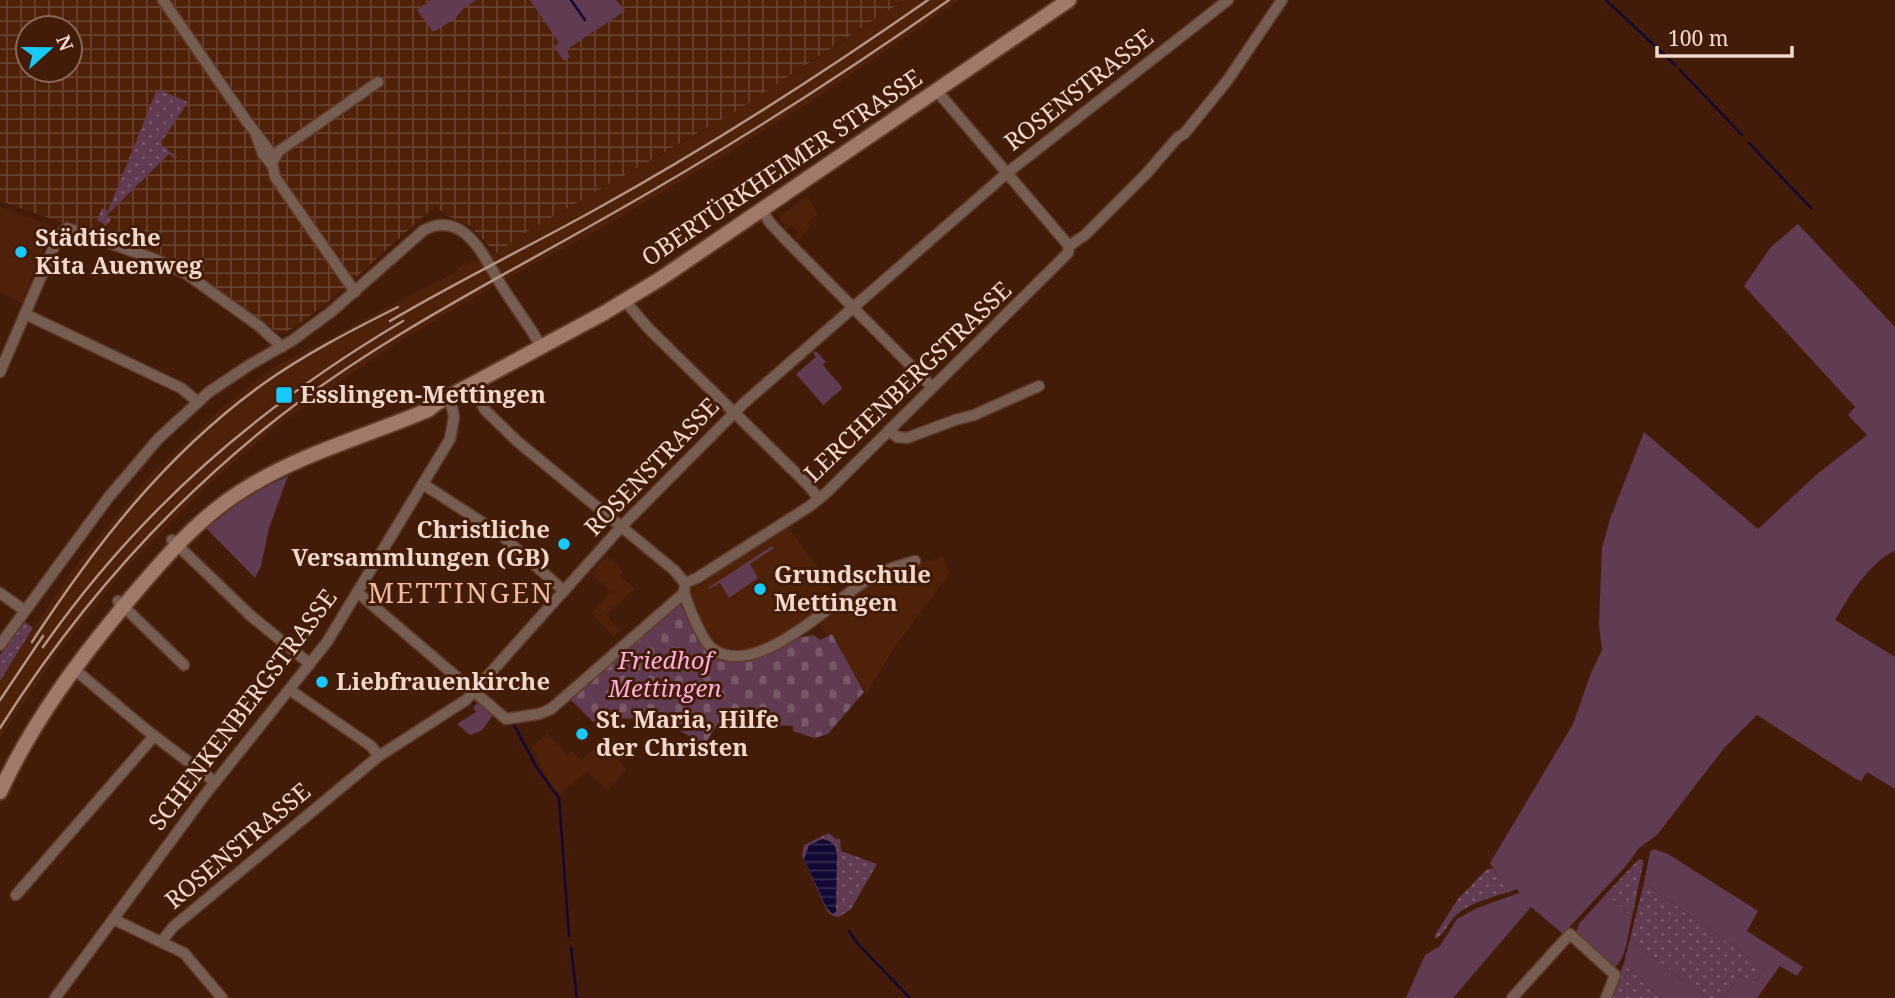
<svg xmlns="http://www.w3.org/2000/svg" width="1895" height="998" font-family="'Noto Serif',serif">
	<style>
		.built { fill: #4f2109 }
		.industrial { fill: url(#industrial-grid); fill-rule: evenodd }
		.grass { fill: url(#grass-dots) }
		.cemetery { fill: url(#cemetery-stones) }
		.green { fill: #613b51 }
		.water { fill: url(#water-rules) }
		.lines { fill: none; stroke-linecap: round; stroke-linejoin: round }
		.stream { stroke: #110834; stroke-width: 2.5 }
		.minor-casing { stroke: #5f3a28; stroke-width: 13 }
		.secondary-casing { stroke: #5f3a28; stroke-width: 18 }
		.minor { stroke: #755d52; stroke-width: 10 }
		.secondary { stroke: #a07969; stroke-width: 14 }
		.rail { stroke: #b39486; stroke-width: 2.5 }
		.poi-dot { fill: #18cafc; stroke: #431c09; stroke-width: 2.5 }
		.labels { text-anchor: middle; stroke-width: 6; stroke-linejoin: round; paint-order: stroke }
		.street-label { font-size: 24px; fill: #f2d7cc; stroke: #431c09 }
		.poi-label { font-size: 24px; font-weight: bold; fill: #f2d7cc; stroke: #431c09; text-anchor: start }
		.park-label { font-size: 24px; font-style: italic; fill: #fdaddb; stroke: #431c09 }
		.quarter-label { font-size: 28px; letter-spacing: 2px; fill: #eebaa4; stroke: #431c09 }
	</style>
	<defs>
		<pattern id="industrial-grid" width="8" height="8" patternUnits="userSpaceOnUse" patternTransform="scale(1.75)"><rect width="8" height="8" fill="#4f2109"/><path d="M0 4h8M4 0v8" fill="none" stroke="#69402c"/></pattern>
		<pattern id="grass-dots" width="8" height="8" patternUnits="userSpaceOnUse" patternTransform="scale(1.75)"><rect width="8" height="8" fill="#613b51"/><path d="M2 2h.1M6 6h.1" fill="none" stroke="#785769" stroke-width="1.8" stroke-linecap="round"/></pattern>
		<pattern id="cemetery-stones" width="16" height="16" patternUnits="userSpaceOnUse" patternTransform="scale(1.75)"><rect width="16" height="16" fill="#613b51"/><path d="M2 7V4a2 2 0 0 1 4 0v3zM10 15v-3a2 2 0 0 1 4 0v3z" fill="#785769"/></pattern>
		<pattern id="water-rules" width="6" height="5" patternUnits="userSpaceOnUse" patternTransform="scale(1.75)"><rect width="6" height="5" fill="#110834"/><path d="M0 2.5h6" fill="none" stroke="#342b50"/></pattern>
	</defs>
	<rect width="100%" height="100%" fill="#431c09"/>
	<g class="built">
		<path d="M 904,0 L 960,0 L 816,98 L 729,153 L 602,228 L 522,270 L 396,343 L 271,430 L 203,489 L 126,568 L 60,649 L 0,738 L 0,681 L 71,572 L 151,475 L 227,403 L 276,366 L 454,273 L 458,268 L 474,261 L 481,261 L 496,253 L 531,229 L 703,131 L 832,49 Z"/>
		<path d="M 807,196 L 818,214 L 808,223 L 811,226 L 798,240 L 794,237 L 799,232 L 792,225 L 786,229 L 779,217 Z"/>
		<path d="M 0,206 L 57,228 L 56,233 L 49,235 L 47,244 L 44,247 L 39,258 L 35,275 L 32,276 L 29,282 L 33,284 L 24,304 L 0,293 Z"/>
		<path d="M 788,527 L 821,572 L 835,595 L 796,627 L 757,648 L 746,650 L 718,647 L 714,644 L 705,629 L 691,594 L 691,589 Z"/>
		<path d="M 606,555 L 623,571 L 620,576 L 635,589 L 606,615 L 620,631 L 613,637 L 591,614 L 611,592 L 591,573 Z"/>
		<path d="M 943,557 L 950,573 L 894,648 L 866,694 L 832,634 L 827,636 L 818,622 L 856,592 L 878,579 L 901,569 Z"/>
		<path d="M 547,733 L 567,755 L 572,751 L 581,761 L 606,738 L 611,752 L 626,769 L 608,790 L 587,772 L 559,794 L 550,784 L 532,747 Z"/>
	</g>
	<path class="industrial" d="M 0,0 L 904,0 L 736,111 L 531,229 L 496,253 L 470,226 L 446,215 L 435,206 L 334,297 L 295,327 L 284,333 L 277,332 L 259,321 L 186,269 L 120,243 L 0,201 ZM 28,28 L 70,28 L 70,70 L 28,70 Z"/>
	<g class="grass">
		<path d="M 157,89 L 188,102 L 160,144 L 177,157 L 175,159 L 169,154 L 107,215 L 111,220 L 106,225 L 97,220 L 102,208 L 108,211 Z"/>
		<path d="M 25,622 L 33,628 L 0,681 L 0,655 Z"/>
		<path d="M 829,833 L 836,839 L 840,839 L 841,851 L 877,864 L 851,909 L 839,917 L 833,916 L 827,911 L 802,855 L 804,845 Z"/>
		<path d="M 1639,859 L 1643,860 L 1643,864 L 1632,917 L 1606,894 Z"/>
		<path d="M 1492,868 L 1497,875 L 1518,889 C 1498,896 1472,901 1456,915 C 1448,922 1445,935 1435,939 L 1435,935 L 1458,899 L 1486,870 Z"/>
		<path d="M 1644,883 L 1764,968 L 1754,984 L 1739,975 L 1724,998 L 1707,998 L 1630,939 Z"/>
		<path d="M 1624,963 L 1661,998 L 1610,998 Z"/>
	</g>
	<path class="cemetery" d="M 679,601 L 699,642 L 710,654 L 725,659 L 753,659 L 798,638 L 814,635 L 820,640 L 832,634 L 864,692 L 828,734 L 814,738 L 793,731 L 793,726 L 718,723 L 704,746 C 667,719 638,714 593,722 L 569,698 Z"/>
	<g class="green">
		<path d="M 431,0 L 476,0 L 463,9 L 455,19 L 435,31 L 432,31 L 417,10 Z"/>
		<path d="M 530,0 L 616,0 L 625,11 L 566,50 L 570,57 L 564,61 L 554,47 L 559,43 Z"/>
		<path d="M 1798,224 L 1895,327 L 1895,550 C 1867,566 1851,593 1835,620 L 1895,657 L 1895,789 L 1867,772 L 1861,781 L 1856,779 L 1757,715 L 1725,747 L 1657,835 L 1639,848 L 1625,867 L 1563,934 L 1531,907 L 1453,998 L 1406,998 L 1425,955 L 1440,946 L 1457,919 L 1477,908 L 1519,893 L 1518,889 L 1497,875 L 1490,863 L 1573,724 L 1591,673 L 1602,650 L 1599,625 L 1602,548 L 1610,519 L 1644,432 L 1758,529 L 1816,475 L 1867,435 L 1848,415 L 1855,407 L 1744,286 L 1771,247 Z"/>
		<path d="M 816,351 L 826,362 L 823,365 L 841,386 L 842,389 L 823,405 L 796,374 L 816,357 L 813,353 Z"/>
		<path d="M 288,476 L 269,528 L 261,566 L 255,578 L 206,528 L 251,494 Z"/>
		<path d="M 772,546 L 774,548 L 750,564 L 758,578 L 729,598 L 720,583 L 709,589 L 708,588 Z"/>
		<path d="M 480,701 L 494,714 L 481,731 L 470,735 L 457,724 L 476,712 L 473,707 Z"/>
		<path d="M 1654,849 L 1668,854 L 1758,911 L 1747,931 L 1803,967 L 1797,976 L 1780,966 L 1757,998 L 1724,998 L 1739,975 L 1754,984 L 1764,968 L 1644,883 L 1650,852 Z"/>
		<path d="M 1606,894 L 1632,917 C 1628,932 1627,957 1615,967 L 1576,933 L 1579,924 Z"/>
		<path d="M 1630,939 L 1707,998 L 1661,998 L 1624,963 Z"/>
	</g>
	<path class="water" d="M 822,839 C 832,841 835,844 837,853 L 836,912 L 832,914 L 826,907 L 804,859 L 809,845 Z"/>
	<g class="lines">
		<g class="stream">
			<path d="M 571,0 L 585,20"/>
			<path d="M 1606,0 L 1675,65"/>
			<path d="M 1680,70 L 1742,135"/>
			<path d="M 1749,143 L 1811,208"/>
			<path d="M 512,721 L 537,768 L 559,798 L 569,936"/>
			<path d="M 849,931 L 858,944 L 910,998"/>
			<path d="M 571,948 L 577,998"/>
		</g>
		<g class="minor-casing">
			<g id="minor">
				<path d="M 163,0 L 245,119 L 274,157"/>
				<path d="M 937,91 L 1069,246"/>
				<path d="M 256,135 L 263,154 L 272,165"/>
				<path d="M 763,211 L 770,223 L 788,242 L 932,387"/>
				<path d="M 355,292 L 275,177 L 272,163 L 279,151 L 378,82"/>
				<path d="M 625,301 L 648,328 L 808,485 L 819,499"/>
				<path d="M 25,314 L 181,388 L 198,402"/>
				<path d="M 0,372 L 59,235 L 67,228 L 157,260 L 185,273 L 259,326 L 282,347"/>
				<path d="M 472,386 L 485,410 L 518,442 L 674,570 L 685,583"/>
				<path d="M 889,430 L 897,437 L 907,438 L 955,420 L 974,415 L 1039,386"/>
				<path d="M 423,484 L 500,534 L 564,591"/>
				<path d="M 172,540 L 251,616 L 310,664"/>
				<path d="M 685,583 L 697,578 L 810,506 L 826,493 L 1068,253 L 1069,246 L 1085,235 L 1146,174 L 1178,137 L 1184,134 L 1227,81 L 1282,0"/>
				<path d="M 357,592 L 506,719 L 539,714 L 551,709 L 684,593 L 685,583"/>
				<path d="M 0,593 L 24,610"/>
				<path d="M 684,593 C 689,607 702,642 714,650 C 757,678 832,603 865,581 C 880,571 898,566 915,561"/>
				<path d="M 118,601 L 184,665"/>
				<path d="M 0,645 L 108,498 L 158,439 L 209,392 L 248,366 L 293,340 L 331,312 L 424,230 C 467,208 486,263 505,291 C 517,310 530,327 541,346"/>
				<path d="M 73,668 L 144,728 L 215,782"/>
				<path d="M 290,690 L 371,746 L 379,756"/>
				<path d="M 16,895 L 154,736"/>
				<path d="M 113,919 L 184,953 L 222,998"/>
				<path d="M 162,941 L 173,927 L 379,756 L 466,700 L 621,527 L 744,403 L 1007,173 L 1228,0"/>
				<path d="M 55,998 L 204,796 L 327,642 L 450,439 L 454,417 L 450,398"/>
				<path d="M 1512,998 L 1570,934 L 1615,975 L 1606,998"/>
			</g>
		</g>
		<g class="secondary-casing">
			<path id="secondary" d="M 0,792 C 34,719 81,657 133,595 C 167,555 202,514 248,487 C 303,453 369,435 428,410 L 437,403 L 604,313 L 660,279 L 1069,0"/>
		</g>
		<use href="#minor" class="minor"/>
		<use href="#secondary" class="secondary"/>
		<g class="rail">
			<path d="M 390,321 C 456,282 524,249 591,212 C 707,148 819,76 928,0"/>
			<path d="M 32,642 C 96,544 167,453 263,384 C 305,354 352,330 398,307"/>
			<path d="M 43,647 C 140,509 258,407 403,321"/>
			<path d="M 0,700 L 43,636"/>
			<path d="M 0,728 C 73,613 163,510 269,425 C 375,340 498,279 615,212 C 730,147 841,76 949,0"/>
		</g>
	</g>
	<g class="poi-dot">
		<circle cx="21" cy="252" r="7"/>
		<rect x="275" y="386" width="18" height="18" rx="3.5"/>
		<circle cx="564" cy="544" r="7"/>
		<circle cx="760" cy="589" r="7"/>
		<circle cx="322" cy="682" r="7"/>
		<circle cx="582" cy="734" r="7"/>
	</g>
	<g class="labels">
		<g class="street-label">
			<text transform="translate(1079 90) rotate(-38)" y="8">ROSENSTRASSE</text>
			<text transform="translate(782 168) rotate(-34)" y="8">OBERTÜRKHEIMER STRASSE</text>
			<text transform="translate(908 382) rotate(-44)" y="8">LERCHENBERGSTRASSE</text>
			<text transform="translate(652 467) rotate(-46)" y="8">ROSENSTRASSE</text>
			<text transform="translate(243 710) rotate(-53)" y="8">SCHENKENBERGSTRASSE</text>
			<text transform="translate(238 846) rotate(-40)" y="8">ROSENSTRASSE</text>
		</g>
		<g class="poi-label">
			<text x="35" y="246">Städtische<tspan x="35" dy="28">Kita Auenweg</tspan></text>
			<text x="300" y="403">Esslingen-Mettingen</text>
			<text x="550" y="538" text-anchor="end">Christliche<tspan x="550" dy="28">Versammlungen (GB)</tspan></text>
			<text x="774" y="583">Grundschule<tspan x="774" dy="28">Mettingen</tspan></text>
			<text x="336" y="690">Liebfrauenkirche</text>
			<text x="596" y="728">St. Maria, Hilfe<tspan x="596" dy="28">der Christen</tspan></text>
		</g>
		<g class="park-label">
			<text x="665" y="669">Friedhof<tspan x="665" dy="28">Mettingen</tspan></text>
		</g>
		<g class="quarter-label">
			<text x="461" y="603">METTINGEN</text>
		</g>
	</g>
	<g transform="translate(49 49) rotate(69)"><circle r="33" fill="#431c09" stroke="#896757" stroke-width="2"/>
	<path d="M0-5L12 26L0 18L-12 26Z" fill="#18cafc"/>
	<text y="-10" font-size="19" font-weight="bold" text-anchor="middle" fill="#f2d7cc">N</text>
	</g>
	<path d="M1657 46v10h135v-10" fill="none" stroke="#f2d7cc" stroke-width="3.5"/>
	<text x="1668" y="46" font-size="21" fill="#f2d7cc" stroke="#431c09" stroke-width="5" paint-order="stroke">100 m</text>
</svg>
